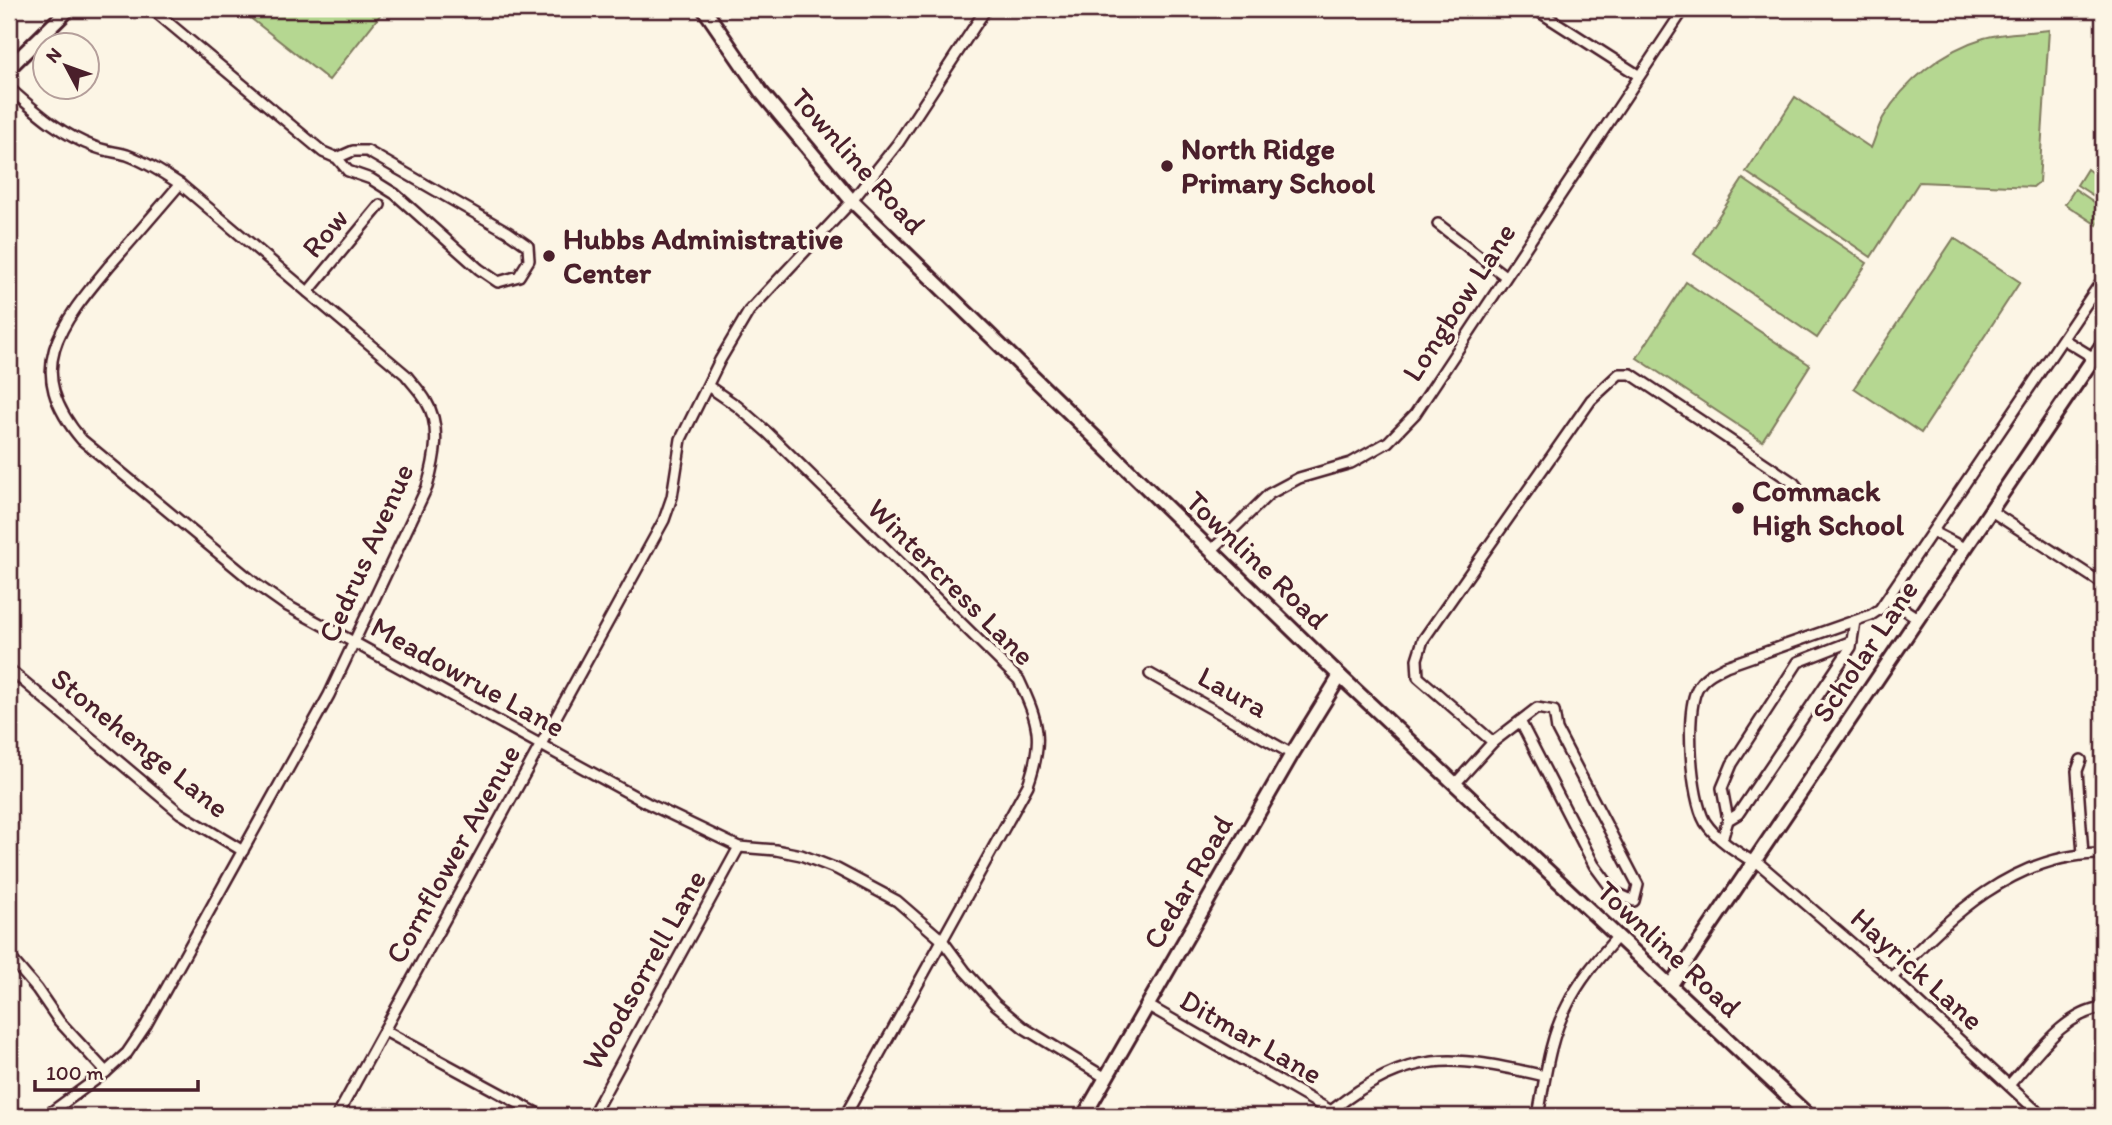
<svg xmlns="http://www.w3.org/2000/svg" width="2112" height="1125" font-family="Itim,sans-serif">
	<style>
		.garden { fill: #b5d791; stroke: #807b5e; stroke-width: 2 }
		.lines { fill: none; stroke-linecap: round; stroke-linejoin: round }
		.street-casing { stroke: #4a1f2b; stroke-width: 14 }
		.secondary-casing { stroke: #4a1f2b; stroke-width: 18 }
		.street { stroke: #fcf5e5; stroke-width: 9 }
		.secondary { stroke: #fcf5e5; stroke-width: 12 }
		.poi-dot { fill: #4a1f2b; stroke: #fcf5e5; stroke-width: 2.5 }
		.labels { text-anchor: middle; stroke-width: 7; stroke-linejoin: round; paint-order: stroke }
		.poi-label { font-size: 30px; font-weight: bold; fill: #4a1f2b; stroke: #fcf5e5; text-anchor: start }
		.street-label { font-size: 30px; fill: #4a1f2b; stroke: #fcf5e5 }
	</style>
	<rect width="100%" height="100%" fill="#fcf5e5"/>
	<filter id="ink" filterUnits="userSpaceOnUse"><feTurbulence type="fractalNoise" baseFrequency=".0143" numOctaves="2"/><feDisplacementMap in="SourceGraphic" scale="14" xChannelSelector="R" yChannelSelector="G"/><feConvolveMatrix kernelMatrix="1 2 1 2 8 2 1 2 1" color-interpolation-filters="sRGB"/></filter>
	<g filter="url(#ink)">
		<g class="garden">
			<path d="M 239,9 L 383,9 L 384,10 L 329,80 Z"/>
			<path d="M 2049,30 L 2039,182 L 2033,187 L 1919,182 L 1871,257 L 1746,172 L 1795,97 L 1871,148 C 1875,139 1878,127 1883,118 C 1904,82 1943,50 1984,38 C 2004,32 2028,33 2049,30 Z"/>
			<path d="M 2087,169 L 2103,181 L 2103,202 L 2077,185 Z"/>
			<path d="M 1743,179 L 1867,263 L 1817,338 L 1694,254 Z"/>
			<path d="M 2075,189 L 2103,208 L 2103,215 L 2097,225 L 2065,204 Z"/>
			<path d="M 1954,238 L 2020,282 L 1921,433 L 1854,388 Z"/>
			<path d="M 1686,282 L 1810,365 L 1762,441 L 1637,358 Z"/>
		</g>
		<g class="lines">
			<g class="street-casing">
				<g id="street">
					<path d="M 152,9 L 323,152 L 337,158 L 348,171 L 371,179 L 395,194 L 479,269 L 498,282 L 519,276 L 529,260 L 528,246 L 508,232 L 367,151 L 353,151 L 337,158"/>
					<path d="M 1535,9 L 1638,75"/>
					<path d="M 9,88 C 35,111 61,135 95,147 C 105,151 116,152 127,155 C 146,162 163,173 180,184 L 406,375 C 412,383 421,392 426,401 C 442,427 435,459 427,487 L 329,695 L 146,1025 L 127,1053 L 106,1072 L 46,1116"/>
					<path d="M 180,184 C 156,212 133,239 109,266 C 60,325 22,370 82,440 L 257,585 L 284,604 L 647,803 L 739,847 L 776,850 L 801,855 L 837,869 L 897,901 L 942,940 L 965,971 L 995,1004 L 1024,1028 L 1106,1078"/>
					<path d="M 1438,224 L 1505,276"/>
					<path d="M 308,292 L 380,205"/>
					<path d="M 2063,339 L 2094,358"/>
					<path d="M 708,386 L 737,406 L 768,433 L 1019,680 C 1039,723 1044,740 1028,785 L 845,1116"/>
					<path d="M 1991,511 L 2103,584"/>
					<path d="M 1933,532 L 1966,549"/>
					<path d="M 1211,551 L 1269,494 L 1299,478 L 1351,463 L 1388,442 L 1415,414 L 1684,9"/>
					<path d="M 1888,599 L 1919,619"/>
					<path d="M 9,669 L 180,813 L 243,851"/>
					<path d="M 1150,674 L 1292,754"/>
					<path d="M 1493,742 L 1418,677 L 1417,659 L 1423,640 L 1591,400 L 1619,374 L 1631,374 L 1794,483 L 1798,488"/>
					<path d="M 2081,760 L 2077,771 L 2083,854"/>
					<path d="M 1455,784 L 1493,742 L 1537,708 L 1554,711 L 1557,730 L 1638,885 L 1634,901 L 1614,892 L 1594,865 L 1520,721"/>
					<path d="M 1728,820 L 1738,814 L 1851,647 L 1855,621"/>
					<path d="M 1722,840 L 1728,820 L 1722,788 L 1732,764 L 1798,662 L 1852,641"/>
					<path d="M 1756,861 L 1892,978 L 2042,1116"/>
					<path d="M 1755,863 C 1737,852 1717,840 1705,822 C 1691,798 1685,714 1697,689 C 1703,677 1714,672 1726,666 L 1871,615 L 1880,609 L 2103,279"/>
					<path d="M 9,956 L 37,989 L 59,1021 L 106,1072"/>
					<path d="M 1892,978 C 1947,917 2015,853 2103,854"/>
					<path d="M 1147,1005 L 1331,1111"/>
					<path d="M 385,1031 L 542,1116"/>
					<path d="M 2009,1085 C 2035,1057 2063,1013 2103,1008"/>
					<path d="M 337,1116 L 664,520 L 672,497 L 681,439 L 720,360 L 749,311 L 852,201 L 898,143 L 986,9"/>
					<path d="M 592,1116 L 739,847"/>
					<path d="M 1328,1116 L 1331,1111 C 1410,1048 1452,1055 1545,1076"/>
					<path d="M 1538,1116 C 1545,1080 1549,1039 1567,1006 C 1580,979 1599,958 1618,936"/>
				</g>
			</g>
			<g class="secondary-casing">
				<g id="secondary">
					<path d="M 704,9 L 761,92 L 852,201 L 1340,676 L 1809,1116"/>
					<path d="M 9,68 L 69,9"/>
					<path d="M 1670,986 L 2103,344"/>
					<path d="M 1084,1116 L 1292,754 L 1340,676"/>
				</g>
			</g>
			<use href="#street" class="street"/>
			<use href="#secondary" class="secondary"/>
		</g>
	</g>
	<g class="poi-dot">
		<circle cx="1167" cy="166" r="7"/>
		<circle cx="549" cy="256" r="7"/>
		<circle cx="1738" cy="508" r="7"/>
	</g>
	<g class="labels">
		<g class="poi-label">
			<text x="1181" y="159">North Ridge<tspan x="1181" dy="34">Primary School</tspan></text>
			<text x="563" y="249">Hubbs Administrative<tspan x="563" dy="34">Center</tspan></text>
			<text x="1752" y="501">Commack<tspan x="1752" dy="34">High School</tspan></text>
		</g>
		<g class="street-label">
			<text transform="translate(858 161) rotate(48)" y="10">Townline Road</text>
			<text transform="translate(325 233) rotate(-50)" y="10">Row</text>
			<text transform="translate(1459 302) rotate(-57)" y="10">Longbow Lane</text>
			<text transform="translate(366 553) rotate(-66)" y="10">Cedrus Avenue</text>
			<text transform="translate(1257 560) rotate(44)" y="10">Townline Road</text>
			<text transform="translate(951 582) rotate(45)" y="10">Wintercress Lane</text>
			<text transform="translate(1865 651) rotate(-56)" y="10">Scholar Lane</text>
			<text transform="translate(468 677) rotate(29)" y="10">Meadowrue Lane</text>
			<text transform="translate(1233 692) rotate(29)" y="10">Laura</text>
			<text transform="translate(140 743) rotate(39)" y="10">Stonehenge Lane</text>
			<text transform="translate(453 854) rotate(-61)" y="10">Cornflower Avenue</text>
			<text transform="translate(1188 882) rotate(-60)" y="10">Cedar Road</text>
			<text transform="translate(1669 949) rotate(43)" y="10">Townline Road</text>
			<text transform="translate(1917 969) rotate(42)" y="10">Hayrick Lane</text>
			<text transform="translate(644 970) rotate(-61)" y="10">Woodsorrell Lane</text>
			<text transform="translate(1251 1037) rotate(30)" y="10">Ditmar Lane</text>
		</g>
	</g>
	<rect width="2112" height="1125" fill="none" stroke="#fcf5e5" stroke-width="35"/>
	<rect x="18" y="18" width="2077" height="1090" fill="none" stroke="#4a1f2b" stroke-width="2.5" filter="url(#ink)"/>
	<g transform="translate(66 66) rotate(311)"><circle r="33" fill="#fcf5e5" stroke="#b59f9b" stroke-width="2"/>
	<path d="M0-5L12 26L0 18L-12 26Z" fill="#4a1f2b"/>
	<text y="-10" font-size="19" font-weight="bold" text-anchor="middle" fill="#4a1f2b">N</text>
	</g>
	<path d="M35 1080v10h163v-10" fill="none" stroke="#4a1f2b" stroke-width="3.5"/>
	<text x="46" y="1080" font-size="21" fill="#4a1f2b" stroke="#fcf5e5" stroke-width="5" paint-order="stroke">100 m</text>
</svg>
